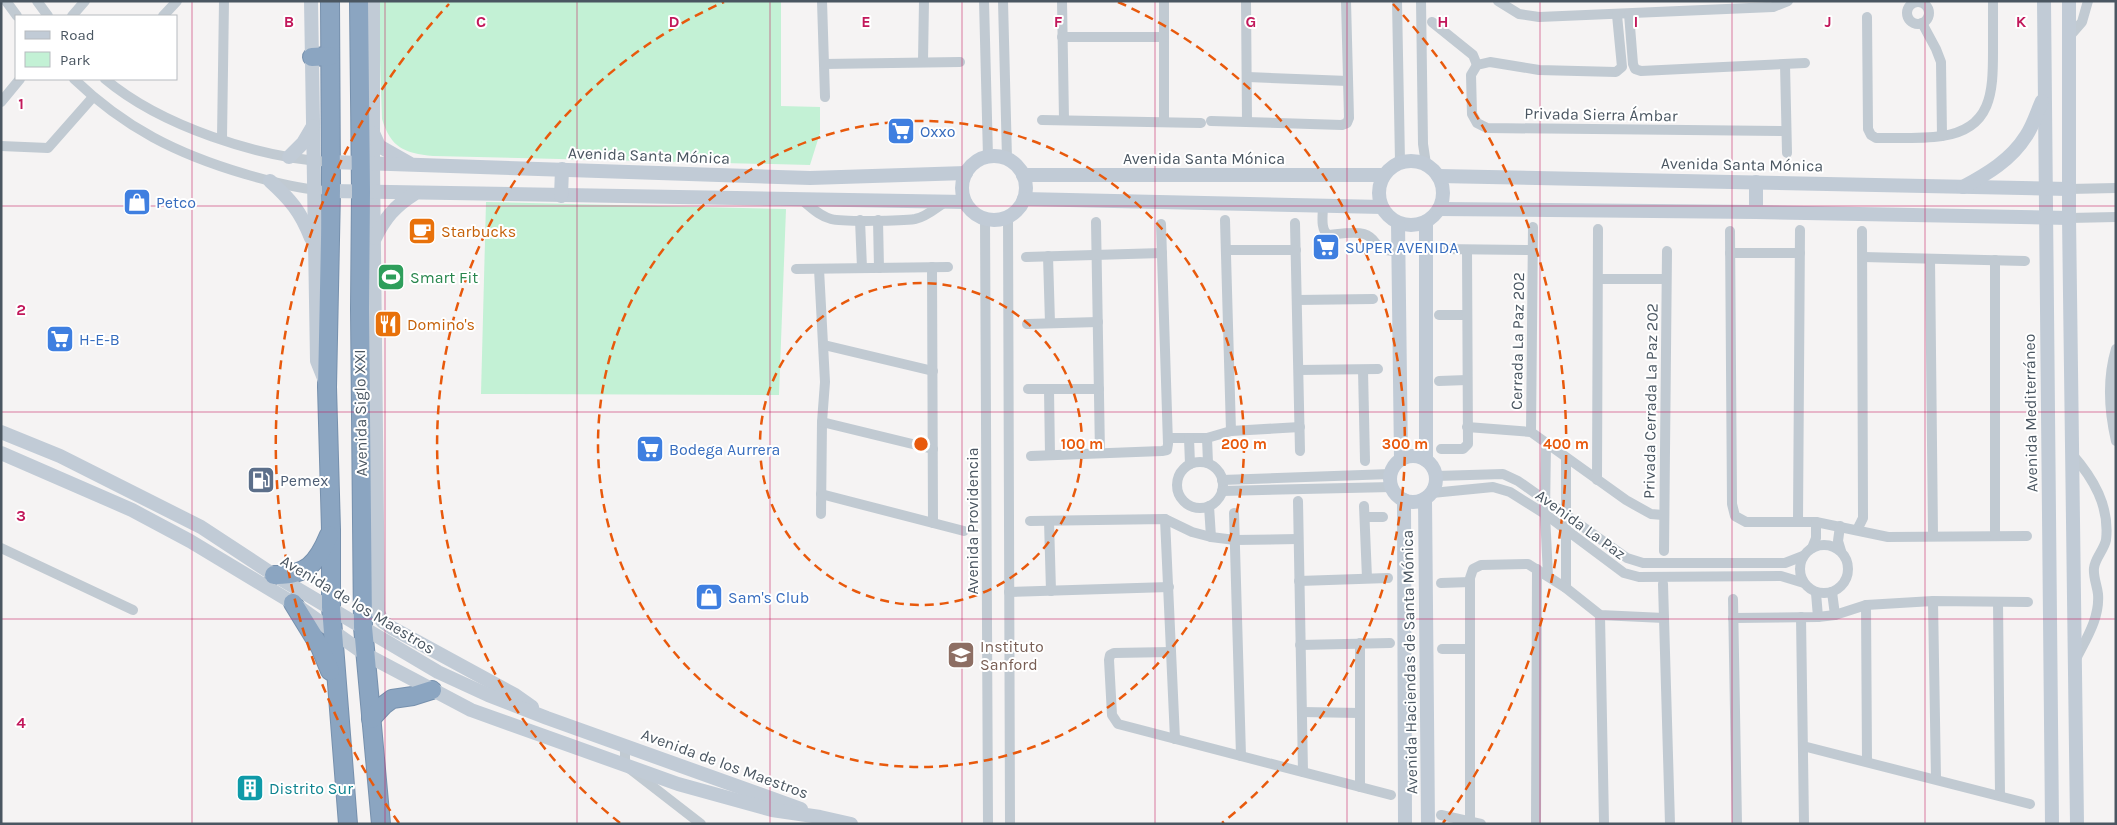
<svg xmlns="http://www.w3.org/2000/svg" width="2117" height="825" font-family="Karla,sans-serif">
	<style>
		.green { fill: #c3f1d5 }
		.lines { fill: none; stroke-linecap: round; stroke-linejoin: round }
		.highway-casing { stroke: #7690ad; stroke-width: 20 }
		.street { stroke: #c1cad2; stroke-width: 10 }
		.secondary { stroke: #c1cbd6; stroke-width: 14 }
		.highway { stroke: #8ba5c1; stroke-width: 18 }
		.grid { fill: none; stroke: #c2185b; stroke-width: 1; stroke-opacity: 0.55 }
		.ring { fill: none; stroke: #e8590c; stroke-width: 2.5; stroke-dasharray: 9 6 }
		.labels { text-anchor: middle; stroke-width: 4; stroke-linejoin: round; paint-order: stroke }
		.street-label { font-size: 16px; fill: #4a5661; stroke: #fff }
		.shop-label { font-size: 16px; fill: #366cbe; stroke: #fff; text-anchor: start }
		.food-label { font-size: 16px; fill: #c56008; stroke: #fff; text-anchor: start }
		.leisure-label { font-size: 16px; fill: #27864d; stroke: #fff; text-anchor: start }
		.service-label { font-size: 16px; fill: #4e5e75; stroke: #fff; text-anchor: start }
		.education-label { font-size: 16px; fill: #785e54; stroke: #fff; text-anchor: start }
		.culture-label { font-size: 16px; fill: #0d838f; stroke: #fff; text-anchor: start }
		.grid-label { font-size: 16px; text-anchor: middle; font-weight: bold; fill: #c2185b; stroke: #fff; stroke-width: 4; stroke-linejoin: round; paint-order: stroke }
		.centre { fill: #e8590c; stroke: #fff; stroke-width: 2.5 }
		.ring-label { font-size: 15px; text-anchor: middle; font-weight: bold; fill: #e8590c; stroke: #fff; stroke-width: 4; stroke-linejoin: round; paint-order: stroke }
	</style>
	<rect width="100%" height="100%" fill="#f5f3f3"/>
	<g class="green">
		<path d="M 378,1 L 781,1 L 781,106 L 820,107 L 820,133 L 810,165 L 433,156 C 404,153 391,148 382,119 Z"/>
		<path d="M 486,202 L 786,209 L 779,395 L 481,394 Z"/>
	</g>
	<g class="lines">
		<g class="highway-casing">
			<g id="highway">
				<path d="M 330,1 L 331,191 L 327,387 L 331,530 L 331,607 L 348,824"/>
				<path d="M 359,1 L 361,192 L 360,309 L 363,627 L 381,824"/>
				<path d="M 312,57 L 330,56"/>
				<path d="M 274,575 C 306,576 317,564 329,535"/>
				<path d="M 293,603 L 320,647 L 330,671"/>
				<path d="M 371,719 L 384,705 L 392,699 L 413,696 L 432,690"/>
			</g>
		</g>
		<g class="street">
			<path d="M 6,1 L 17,16"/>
			<path d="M 37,1 L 48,16"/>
			<path d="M 822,1 L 825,97"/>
			<path d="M 984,1 L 988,157"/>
			<path d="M 1003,1 L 1007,159"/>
			<path d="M 1062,1 L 1064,120"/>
			<path d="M 1164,1 L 1164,122"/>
			<path d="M 1246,1 L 1247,122"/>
			<path d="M 1397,1 L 1400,162"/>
			<path d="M 1421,1 L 1423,144 L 1426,164"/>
			<path d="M 1498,1 L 1519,14 L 1539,17 L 1773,7 L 1788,1"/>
			<circle cx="1918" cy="13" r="11"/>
			<path d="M 1629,14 L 1633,64 L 1635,69 L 1641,71 L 1805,63"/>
			<path d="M 1617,15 L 1622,67 L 1616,72 L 1539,70 L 1490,62 L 1477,65 L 1471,75 L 1472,114 L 1477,123 L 1487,128 L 1786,131"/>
			<path d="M 72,16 L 85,1"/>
			<path d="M 163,16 L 177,1"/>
			<path d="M 1867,17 L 1868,129 L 1871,135 L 1876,138 C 1898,138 1921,139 1942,136 C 1992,129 1993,92 1993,51 C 1993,35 1993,18 1993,1"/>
			<path d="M 1432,22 L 1473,55 L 1477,65"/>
			<path d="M 1922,23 L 1936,49 L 1941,62 L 1942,136"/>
			<path d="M 1062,37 L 1164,37"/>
			<path d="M 2069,37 L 2082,22 L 2088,1"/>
			<path d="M 923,61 L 924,1"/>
			<path d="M 824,64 L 960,62"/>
			<path d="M 1785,64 L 1787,153"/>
			<path d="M 1248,77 L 1348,81"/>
			<path d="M 74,79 C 125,128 177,154 245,174 C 269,181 294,188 319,190"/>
			<path d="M 105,79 C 161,126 259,158 331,162"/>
			<path d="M 1,102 L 20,79"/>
			<path d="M 1042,120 L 1201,123"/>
			<path d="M 1211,121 L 1342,125 L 1347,123 L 1349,118 L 1346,1"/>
			<path d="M 222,138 L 224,1"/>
			<path d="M 1,146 L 48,148 L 93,97"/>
			<path d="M 2069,189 L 2116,188"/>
			<path d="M 802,200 C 811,207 819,216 831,219 C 843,222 901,221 915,219 C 926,217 936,208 945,202"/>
			<path d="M 1323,206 C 1323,215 1320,229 1328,235 C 1339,234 1354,231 1364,234 C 1380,239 1370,251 1398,251"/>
			<path d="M 1008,217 L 1010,824"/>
			<path d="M 2069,218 L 2116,217"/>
			<path d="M 985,219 L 988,824"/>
			<path d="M 860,220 L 862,268"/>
			<path d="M 878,220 L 879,268"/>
			<path d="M 1225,220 L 1231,431"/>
			<path d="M 1096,222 L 1100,453"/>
			<path d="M 1295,223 L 1300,451"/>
			<path d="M 1730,231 L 1732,504 L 1735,516 L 1746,522 L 1816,522 L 1888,537 L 2027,536"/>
			<path d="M 1440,249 L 1533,250"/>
			<path d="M 1226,250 L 1296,250"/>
			<path d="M 1730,253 L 1800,253"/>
			<path d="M 1048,256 L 1050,323"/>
			<path d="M 1026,257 L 1162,253"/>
			<path d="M 1863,257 L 2025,261"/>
			<path d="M 1930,259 L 1933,535"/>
			<path d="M 932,267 L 933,523"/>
			<path d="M 796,269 L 948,267"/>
			<path d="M 819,269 L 825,382 L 822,422 L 821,514"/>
			<path d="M 1599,279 L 1666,279"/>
			<path d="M 1297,300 L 1373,299"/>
			<path d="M 1439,315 L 1466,315"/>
			<path d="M 1027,324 L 1098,322"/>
			<path d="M 824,345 L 933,371"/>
			<path d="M 2116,349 C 2107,379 2109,411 2116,441"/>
			<path d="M 1299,370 L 1378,369"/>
			<path d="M 1363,370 L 1365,461"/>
			<path d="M 1439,381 L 1467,380"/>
			<path d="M 1028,389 L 1099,389"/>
			<path d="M 1049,390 L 1050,455"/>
			<path d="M 822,422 L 933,449"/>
			<path d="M 1467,427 L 1531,432 L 1626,500 L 1651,514 L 1663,515"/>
			<path d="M 1531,432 L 1533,227"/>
			<path d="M 1168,438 L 1207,438 L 1231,431 L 1300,427"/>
			<path d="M 1189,438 L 1190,464"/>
			<path d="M 1207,438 L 1208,463"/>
			<path d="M 1546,444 L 1545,514 L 1548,576"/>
			<path d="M 1441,449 L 1463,449 L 1468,444 L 1467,250"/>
			<path d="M 2072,454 C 2093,478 2110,506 2106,540 C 2104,550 2095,558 2094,568 C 2093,577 2097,585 2098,594 C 2100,618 2086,639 2076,659"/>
			<path d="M 1031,456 L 1162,451 L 1167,450 L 1168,444 L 1161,224"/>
			<circle cx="1200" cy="485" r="23"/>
			<path d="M 1436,476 L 1503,474 L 1518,481 L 1627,558 L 1643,563 L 1785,563 L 1803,556"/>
			<path d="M 1222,480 L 1391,474"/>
			<path d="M 1597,480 L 1598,229"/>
			<path d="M 1222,491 L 1392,487"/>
			<path d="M 1432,493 L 1493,487 L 1510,492 L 1545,514 L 1624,573 L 1639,577 L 1781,576 L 1804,583"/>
			<path d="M 821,494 L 964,531"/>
			<path d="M 1298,501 L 1303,772"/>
			<path d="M 1209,506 L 1211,537"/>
			<path d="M 1364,506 L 1367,578"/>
			<path d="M 1234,513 L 1241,756"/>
			<path d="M 1365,517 L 1383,517"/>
			<path d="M 1165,519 L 1175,739"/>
			<path d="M 1030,521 L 1165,519 L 1192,532 L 1211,537 L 1235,540 L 1298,539"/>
			<path d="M 1049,521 L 1051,591"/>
			<path d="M 1798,521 L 1800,230"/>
			<path d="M 1840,526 L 1838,541 L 1841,551"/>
			<path d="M 1857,530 L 1863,518 L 1862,231"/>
			<path d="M 1995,535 L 1995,260"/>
			<circle cx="1824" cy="569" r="24"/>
			<path d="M 1,548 L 133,610"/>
			<path d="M 1812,548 L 1816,538 L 1816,522"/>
			<path d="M 1664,551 L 1667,251"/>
			<path d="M 1299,581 L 1388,578"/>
			<path d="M 1441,583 L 1470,582"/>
			<path d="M 1663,584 L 1670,824"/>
			<path d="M 1566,588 L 1566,458"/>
			<path d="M 1009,592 L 1169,587"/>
			<path d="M 1832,592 L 1835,615"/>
			<path d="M 1816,593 L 1818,617"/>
			<path d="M 1733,599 L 1737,824"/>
			<path d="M 1933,601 L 1936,779"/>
			<path d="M 1998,602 L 2000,795"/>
			<path d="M 1866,605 L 1867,762"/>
			<path d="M 1600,615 L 1604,824"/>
			<path d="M 1801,617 L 1804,824"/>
			<path d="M 1733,618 L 1818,617 L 1835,615 L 1866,605 L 1933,601 L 2028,602"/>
			<path d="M 1300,645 L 1390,643"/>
			<path d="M 1442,649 L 1470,649"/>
			<path d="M 1171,652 L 1114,653 L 1110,655 L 1109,660 L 1112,715 L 1118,724 L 1391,795"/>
			<path d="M 1302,712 L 1360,713"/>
			<path d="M 1803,746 L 2030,804"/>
			<path d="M 625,747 L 625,765 L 701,824"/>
			<path d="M 1360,787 L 1360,643"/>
			<path d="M 1441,815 L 1481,824"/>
			<path d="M 1470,821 L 1470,578 L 1473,569 L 1481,565 L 1528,564 L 1566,588 L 1600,615 L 1664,618"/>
			<path d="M 1536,824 L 1537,569"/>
		</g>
		<g class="secondary">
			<path d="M 311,1 L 317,361 L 325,381"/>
			<path d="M 373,1 L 373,163 L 378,612 L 382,621 L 392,628 L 515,695 L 532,707"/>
			<path d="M 2044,1 L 2052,824"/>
			<path d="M 2069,1 L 2069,218 L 2077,824"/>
			<path d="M 373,133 L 379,146 L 409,163"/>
			<circle cx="994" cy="188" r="32"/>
			<path d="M 289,157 L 303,143 L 313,126"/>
			<circle cx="1411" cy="193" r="32"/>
			<path d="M 331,162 L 810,178 L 966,173"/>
			<path d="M 1023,175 L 1384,175"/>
			<path d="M 1438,176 L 2069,189"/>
			<path d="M 270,181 C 290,199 301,212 311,238"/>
			<path d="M 1963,187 C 1987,174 2011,160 2026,136 C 2033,126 2037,112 2042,101"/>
			<path d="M 331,191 L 965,202"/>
			<path d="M 561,196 L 562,169"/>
			<path d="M 1024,199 L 1382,207"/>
			<path d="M 1439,209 L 1756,212 L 2069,218"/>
			<path d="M 1756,212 L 1756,182"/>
			<path d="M 1426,222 L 1426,460"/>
			<path d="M 1398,223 L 1401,459"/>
			<path d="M 375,238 C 385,218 395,206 414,194"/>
			<path d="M 1,432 L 60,456 L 201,527 L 274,575 L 438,672 L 488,695 L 547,718 L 801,809"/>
			<path d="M 1,453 L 132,510 L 190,541 L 293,603 L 365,654 L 471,710 L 678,784 L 772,810 L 820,817 L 851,824"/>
			<circle cx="1413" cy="479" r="23"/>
			<path d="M 1425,499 L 1428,824"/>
			<path d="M 1404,500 L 1405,824"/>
		</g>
		<use href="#highway" class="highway"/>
	</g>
	<path class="grid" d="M 192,1 L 192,824M 385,1 L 385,824M 577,1 L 577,824M 770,1 L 770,824M 962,1 L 962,824M 1155,1 L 1155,824M 1347,1 L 1347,824M 1540,1 L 1540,824M 1732,1 L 1732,824M 1925,1 L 1925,824M 1,206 L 2116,206M 1,412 L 2116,412M 1,619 L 2116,619"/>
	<g class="ring">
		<circle cx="921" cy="444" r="161"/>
		<circle cx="921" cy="444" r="323"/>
		<path d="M620 823A484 484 0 0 1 724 2M1118 2A484 484 0 0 1 1222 823"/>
		<path d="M399 823A645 645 0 0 1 449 4M1393 4A645 645 0 0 1 1443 823"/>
	</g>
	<defs>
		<g id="supermarket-square" transform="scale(1.4375)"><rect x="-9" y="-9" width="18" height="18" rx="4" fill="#3f7fe0" stroke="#fff"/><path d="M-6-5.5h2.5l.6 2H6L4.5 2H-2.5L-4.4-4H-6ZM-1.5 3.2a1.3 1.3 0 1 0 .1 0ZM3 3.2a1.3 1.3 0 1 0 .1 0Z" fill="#fff"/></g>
		<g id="shop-square" transform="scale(1.4375)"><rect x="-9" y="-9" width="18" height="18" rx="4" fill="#3f7fe0" stroke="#fff"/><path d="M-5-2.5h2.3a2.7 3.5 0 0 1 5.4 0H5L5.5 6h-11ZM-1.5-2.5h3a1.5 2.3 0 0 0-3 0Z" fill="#fff"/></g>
		<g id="cafe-square" transform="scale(1.4375)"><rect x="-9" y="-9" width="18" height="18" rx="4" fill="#e8710a" stroke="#fff"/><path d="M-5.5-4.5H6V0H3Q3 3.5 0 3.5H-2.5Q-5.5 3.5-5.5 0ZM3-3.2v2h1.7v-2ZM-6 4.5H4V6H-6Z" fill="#fff"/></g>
		<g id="stadium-square" transform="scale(1.4375)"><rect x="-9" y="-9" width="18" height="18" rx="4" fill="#2e9e5b" stroke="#fff"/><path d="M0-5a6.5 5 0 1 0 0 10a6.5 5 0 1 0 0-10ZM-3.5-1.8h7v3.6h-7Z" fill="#fff"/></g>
		<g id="restaurant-square" transform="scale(1.4375)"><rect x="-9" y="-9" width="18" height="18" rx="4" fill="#e8710a" stroke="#fff"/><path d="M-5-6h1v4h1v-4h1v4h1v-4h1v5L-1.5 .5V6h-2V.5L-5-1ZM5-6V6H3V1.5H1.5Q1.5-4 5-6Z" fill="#fff"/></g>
		<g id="fuel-square" transform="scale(1.4375)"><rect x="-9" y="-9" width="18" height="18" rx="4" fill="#5c6f8a" stroke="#fff"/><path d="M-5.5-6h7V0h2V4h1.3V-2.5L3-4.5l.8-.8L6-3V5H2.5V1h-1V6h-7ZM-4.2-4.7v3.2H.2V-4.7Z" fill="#fff"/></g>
		<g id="school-square" transform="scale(1.4375)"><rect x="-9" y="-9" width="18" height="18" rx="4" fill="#8d6e63" stroke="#fff"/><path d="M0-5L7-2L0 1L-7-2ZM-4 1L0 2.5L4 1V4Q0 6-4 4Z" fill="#fff"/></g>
		<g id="building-square" transform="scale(1.4375)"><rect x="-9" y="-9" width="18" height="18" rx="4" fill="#0f9aa8" stroke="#fff"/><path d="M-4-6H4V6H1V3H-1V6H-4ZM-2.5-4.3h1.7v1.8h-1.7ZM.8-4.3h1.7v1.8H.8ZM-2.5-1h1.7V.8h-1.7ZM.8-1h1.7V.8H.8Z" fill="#fff"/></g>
	</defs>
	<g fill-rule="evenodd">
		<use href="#supermarket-square" x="901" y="131"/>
		<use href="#shop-square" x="137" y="202"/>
		<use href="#cafe-square" x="422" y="231"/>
		<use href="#supermarket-square" x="1326" y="247"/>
		<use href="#stadium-square" x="391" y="277"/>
		<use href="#restaurant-square" x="388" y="324"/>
		<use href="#supermarket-square" x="60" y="339"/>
		<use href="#supermarket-square" x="650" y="449"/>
		<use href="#fuel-square" x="261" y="480"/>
		<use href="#shop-square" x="709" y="597"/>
		<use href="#school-square" x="961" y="655"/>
		<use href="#building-square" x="250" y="788"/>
	</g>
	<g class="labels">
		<g class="street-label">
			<text transform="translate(1601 114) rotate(1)" y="6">Privada Sierra Ámbar</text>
			<text transform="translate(649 155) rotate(2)" y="6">Avenida Santa Mónica</text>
			<text x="1204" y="164">Avenida Santa Mónica</text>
			<text transform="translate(1742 164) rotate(1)" y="6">Avenida Santa Mónica</text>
			<text transform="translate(1517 341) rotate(-89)" y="6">Cerrada La Paz 202</text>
			<text transform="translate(1650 401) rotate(-89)" y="6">Privada Cerrada La Paz 202</text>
			<text transform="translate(360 413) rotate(-91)" y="6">Avenida Siglo XXI</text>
			<text transform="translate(2030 413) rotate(-91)" y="6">Avenida Mediterráneo</text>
			<text transform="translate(972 521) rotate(-90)" y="6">Avenida Providencia</text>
			<text transform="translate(1581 524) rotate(36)" y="6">Avenida La Paz</text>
			<text transform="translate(358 604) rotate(31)" y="6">Avenida de los Maestros</text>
			<text transform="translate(1409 662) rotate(-91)" y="6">Avenida Haciendas de Santa Mónica</text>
			<text transform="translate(725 763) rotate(20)" y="6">Avenida de los Maestros</text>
		</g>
		<g class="shop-label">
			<text x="920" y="137">Oxxo</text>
			<text x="156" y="208">Petco</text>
			<text x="1345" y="253">SUPER AVENIDA</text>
			<text x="79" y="345">H-E-B</text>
			<text x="669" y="455">Bodega Aurrera</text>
			<text x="728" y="603">Sam's Club</text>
		</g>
		<g class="food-label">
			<text x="441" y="237">Starbucks</text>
			<text x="407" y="330">Domino's</text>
		</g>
		<g class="leisure-label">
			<text x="410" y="283">Smart Fit</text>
		</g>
		<g class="service-label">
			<text x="280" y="486">Pemex</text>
		</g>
		<g class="education-label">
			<text x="980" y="652">Instituto<tspan x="980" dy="18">Sanford</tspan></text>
		</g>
		<g class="culture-label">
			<text x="269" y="794">Distrito Sur</text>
		</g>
	</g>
	<g class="grid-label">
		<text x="289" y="27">B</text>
		<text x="481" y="27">C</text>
		<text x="674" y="27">D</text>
		<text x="866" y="27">E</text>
		<text x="1058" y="27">F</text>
		<text x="1251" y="27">G</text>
		<text x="1443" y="27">H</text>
		<text x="1636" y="27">I</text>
		<text x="1828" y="27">J</text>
		<text x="2021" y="27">K</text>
		<text x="21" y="109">1</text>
		<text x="21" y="315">2</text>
		<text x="21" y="521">3</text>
		<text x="21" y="728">4</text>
	</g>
	<circle cx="921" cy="444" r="8" class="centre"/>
	<g class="ring-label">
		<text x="1082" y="449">100 m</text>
		<text x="1244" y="449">200 m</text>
		<text x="1405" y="449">300 m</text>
		<text x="1566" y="449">400 m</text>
	</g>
	<rect width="2117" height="825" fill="none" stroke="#4a5661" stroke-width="5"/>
	<rect x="15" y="15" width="162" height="65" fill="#ffffff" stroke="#b7bbc0"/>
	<rect x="25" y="31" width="25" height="8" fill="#c1cbd6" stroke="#b7bbc0"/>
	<text x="60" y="40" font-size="15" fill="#4a5661">Road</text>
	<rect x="25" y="52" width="25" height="15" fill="#c3f1d5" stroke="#b7bbc0"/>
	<text x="60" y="65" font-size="15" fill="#4a5661">Park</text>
</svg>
